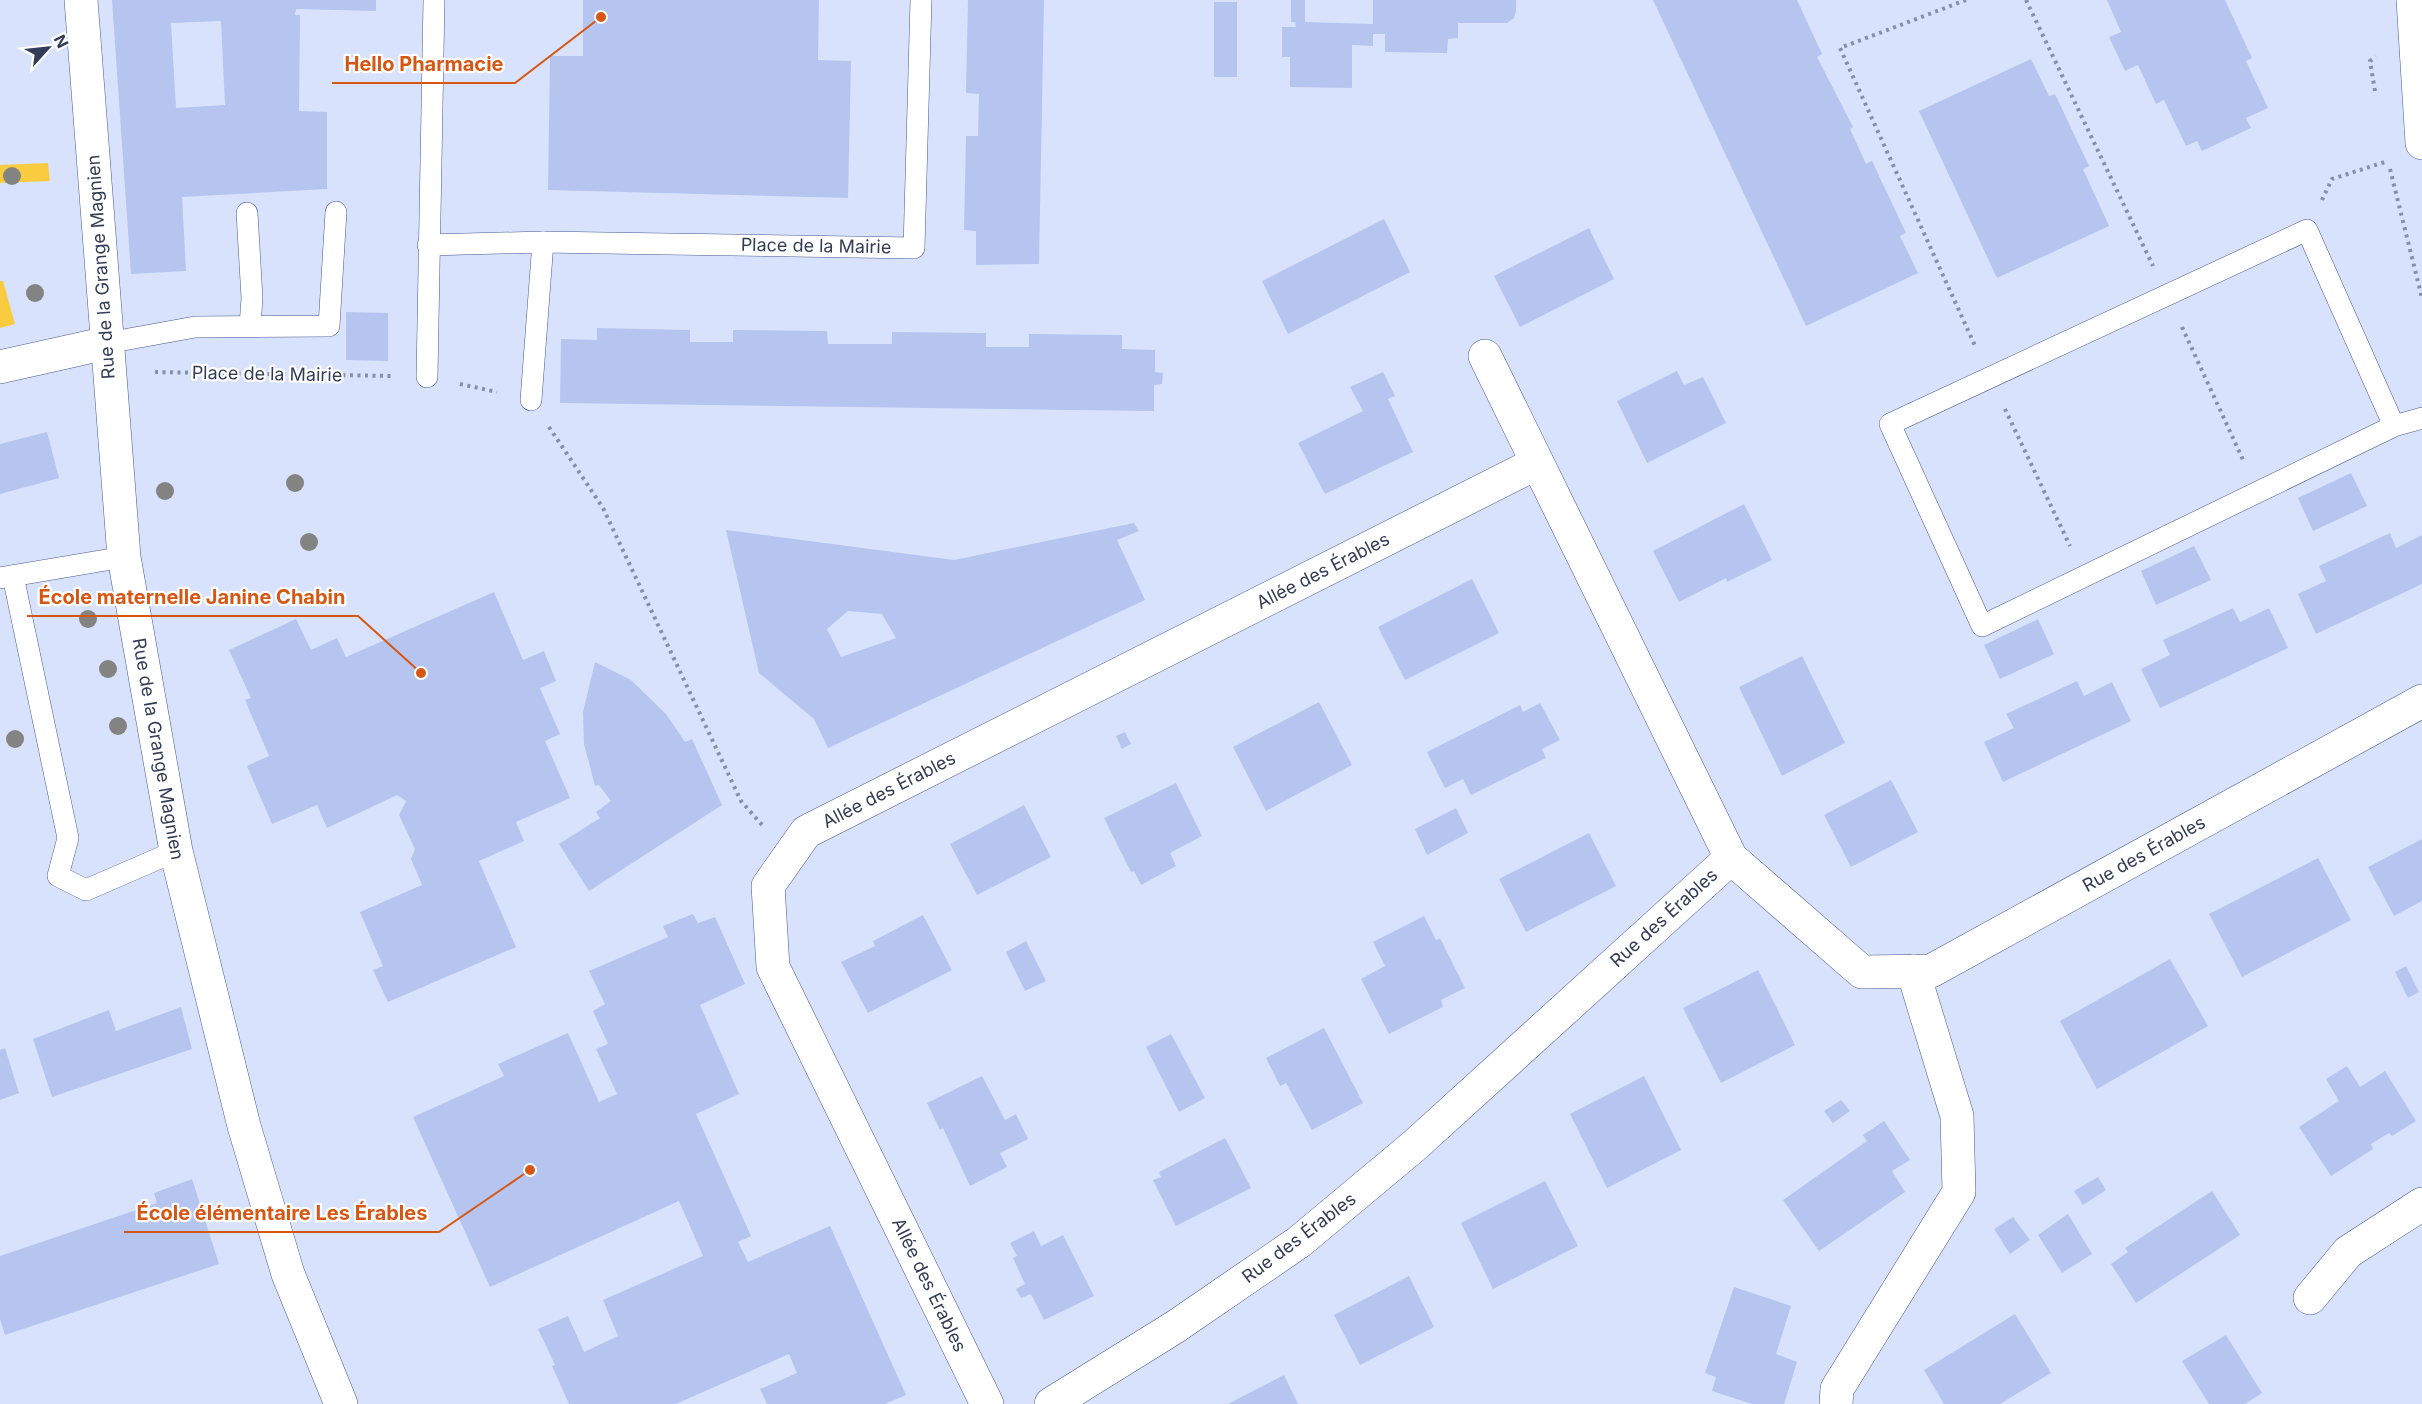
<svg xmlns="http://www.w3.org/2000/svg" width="2422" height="1404" font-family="Inter,sans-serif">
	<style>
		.green { fill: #f9cc40 }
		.building { fill: #b6c5f0; fill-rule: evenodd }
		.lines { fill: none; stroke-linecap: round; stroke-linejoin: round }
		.service-casing { stroke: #475891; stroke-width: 22 }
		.minor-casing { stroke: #475891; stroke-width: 34 }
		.path { stroke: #868fa9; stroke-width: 4; stroke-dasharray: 3 4.5; stroke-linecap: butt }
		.service { stroke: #fff; stroke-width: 21 }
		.minor { stroke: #fff; stroke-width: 33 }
		.tree { fill: #838382 }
		.labels { text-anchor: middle; stroke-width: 4.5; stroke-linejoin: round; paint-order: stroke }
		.street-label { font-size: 18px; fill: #333c56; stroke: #fff }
		.leader { fill: none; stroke: #d65613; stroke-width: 2 }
		.callout-dot { fill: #d65613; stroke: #fff; stroke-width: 2 }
		.callout-label { font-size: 20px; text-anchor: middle; font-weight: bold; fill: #d65613; stroke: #fff; stroke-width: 4.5; stroke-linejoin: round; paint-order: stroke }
	</style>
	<rect width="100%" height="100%" fill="#d9e2fd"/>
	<g class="green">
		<path d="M 48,163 L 50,181 L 0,183 L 0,165 Z"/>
		<path d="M 0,281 L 3,281 L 15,324 L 0,328 Z"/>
	</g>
	<g class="building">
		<path d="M 112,0 L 376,0 L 376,11 L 296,9 L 295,15 L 300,15 L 299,111 L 327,112 L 327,189 L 182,197 L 186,271 L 131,274 ZM 221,21 L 225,105 L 176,108 L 171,23 Z"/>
		<path d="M 583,0 L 819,0 L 818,60 L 851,61 L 848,198 L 548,190 L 550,56 L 583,56 Z"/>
		<path d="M 968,0 L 1044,0 L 1039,264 L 976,265 L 976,231 L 964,230 L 966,136 L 978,136 L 979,94 L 966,93 Z"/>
		<path d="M 1291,0 L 1305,0 L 1305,22 L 1373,24 L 1373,0 L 1516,0 L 1516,11 L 1514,18 L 1507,23 L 1458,23 L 1458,38 L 1448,39 L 1447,53 L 1385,52 L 1385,34 L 1373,34 L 1373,46 L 1352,45 L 1352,88 L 1290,87 L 1290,57 L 1282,57 L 1282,27 L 1296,27 L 1295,22 L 1291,22 Z"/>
		<path d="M 1653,0 L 1797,0 L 1822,54 L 1817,57 L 1853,127 L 1850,129 L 1866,164 L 1872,161 L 1906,233 L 1900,236 L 1918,273 L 1806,326 Z"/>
		<path d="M 2107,0 L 2225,0 L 2252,58 L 2246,61 L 2268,108 L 2246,118 L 2251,128 L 2202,151 L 2197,141 L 2186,146 L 2164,100 L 2156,104 L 2138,65 L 2125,71 L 2109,37 L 2121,32 Z"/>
		<rect x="1214" y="2" width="23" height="75"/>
		<path d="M 2031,59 L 2049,96 L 2055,94 L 2089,166 L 2083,169 L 2109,226 L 1997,278 L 1919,111 Z"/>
		<path d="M 1384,219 L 1410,272 L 1288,334 L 1262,281 Z"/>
		<path d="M 1589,228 L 1614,279 L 1520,327 L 1494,276 Z"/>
		<path d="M 346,312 L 388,313 L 388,361 L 346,360 Z"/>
		<path d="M 597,328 L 690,330 L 690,342 L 733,342 L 733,330 L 827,331 L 828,344 L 892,344 L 892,332 L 986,333 L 986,347 L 1029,347 L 1029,334 L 1122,335 L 1122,349 L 1155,350 L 1155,372 L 1163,373 L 1162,384 L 1154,385 L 1154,411 L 560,403 L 561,339 L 597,340 Z"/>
		<path d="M 1677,371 L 1684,385 L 1703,377 L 1726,423 L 1647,463 L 1617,401 Z"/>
		<path d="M 1383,372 L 1395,396 L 1388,399 L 1413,452 L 1325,494 L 1298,443 L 1363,411 L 1350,387 Z"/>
		<path d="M 47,432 L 59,478 L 0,494 L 0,444 Z"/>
		<path d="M 2351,473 L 2367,506 L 2313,531 L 2298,498 Z"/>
		<path d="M 1744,504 L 1772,560 L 1727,582 L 1726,578 L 1679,602 L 1653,551 Z"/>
		<path d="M 1134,523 L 1139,531 L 1117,540 L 1145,600 L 828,748 L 814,719 L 759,673 L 726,530 L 954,560 ZM 848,611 L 882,614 L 896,638 L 841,657 L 827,629 Z"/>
		<path d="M 2390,533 L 2396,548 L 2422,535 L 2422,584 L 2316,634 L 2298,594 L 2326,581 L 2319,566 Z"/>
		<path d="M 2194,546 L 2211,580 L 2156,605 L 2141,571 Z"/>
		<path d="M 1472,579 L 1499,633 L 1405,680 L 1378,627 Z"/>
		<path d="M 494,592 L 523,660 L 544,651 L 556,681 L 540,688 L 560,734 L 545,741 L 570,798 L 516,822 L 524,841 L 479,861 L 516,947 L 388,1002 L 373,970 L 383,966 L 360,912 L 422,885 L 411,859 L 415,849 L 399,815 L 406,801 L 397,795 L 327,828 L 317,805 L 272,824 L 247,766 L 269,756 L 245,700 L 251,698 L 229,650 L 296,619 L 311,650 L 337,638 L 346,657 Z"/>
		<path d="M 2233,608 L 2240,622 L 2269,608 L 2288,648 L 2160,708 L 2141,669 L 2170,655 L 2163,640 Z"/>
		<path d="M 2038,619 L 2054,654 L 2000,679 L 1984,645 Z"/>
		<path d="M 1802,656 L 1845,743 L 1782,776 L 1739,687 Z"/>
		<path d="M 595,662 L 631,680 L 666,714 L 685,742 L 692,739 L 722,805 L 589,891 L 559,844 L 600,818 L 596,812 L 611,801 L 599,785 L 595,786 L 584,744 L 583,712 Z"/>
		<path d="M 2077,681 L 2084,696 L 2112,682 L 2131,721 L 2003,782 L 1984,742 L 2014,728 L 2006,714 Z"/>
		<path d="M 1319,702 L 1352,765 L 1266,811 L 1233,747 Z"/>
		<path d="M 1540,703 L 1560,740 L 1542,749 L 1546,758 L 1471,795 L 1463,779 L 1445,788 L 1427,752 L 1520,705 L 1523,712 Z"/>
		<path d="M 1125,732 L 1131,744 L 1122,749 L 1116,736 Z"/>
		<path d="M 1891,780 L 1918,832 L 1851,867 L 1824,815 Z"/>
		<path d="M 1176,783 L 1202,836 L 1170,853 L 1176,866 L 1141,885 L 1134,871 L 1131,872 L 1104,818 Z"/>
		<path d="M 1024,805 L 1051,857 L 977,895 L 950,844 Z"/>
		<path d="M 1456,808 L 1468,833 L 1427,855 L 1415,829 Z"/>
		<path d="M 1589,833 L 1616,886 L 1526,932 L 1499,879 Z"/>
		<path d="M 2422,839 L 2422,901 L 2394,916 L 2368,867 Z"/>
		<path d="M 2318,858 L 2351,920 L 2242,977 L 2209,914 Z"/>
		<path d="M 693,914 L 698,923 L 715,917 L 745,984 L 700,1005 L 739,1094 L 696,1114 L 751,1236 L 738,1242 L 748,1262 L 830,1226 L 906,1395 L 885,1404 L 767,1404 L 760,1389 L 797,1373 L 789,1354 L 676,1404 L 569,1404 L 552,1366 L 555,1365 L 538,1329 L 568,1316 L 584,1352 L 618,1336 L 603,1300 L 703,1256 L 679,1201 L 490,1287 L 413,1117 L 504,1076 L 498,1064 L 568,1033 L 599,1102 L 617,1094 L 596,1049 L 608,1044 L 593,1011 L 605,1004 L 589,971 L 668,937 L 663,926 Z"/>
		<path d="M 923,915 L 952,970 L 868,1013 L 841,962 L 875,946 L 873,941 Z"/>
		<path d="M 1424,916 L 1436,940 L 1440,938 L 1465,988 L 1441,1000 L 1443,1007 L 1389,1034 L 1361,979 L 1385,966 L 1373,942 Z"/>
		<path d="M 1026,941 L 1046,981 L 1025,991 L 1006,952 Z"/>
		<path d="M 2170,959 L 2208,1026 L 2097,1089 L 2060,1021 Z"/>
		<path d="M 2406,966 L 2419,992 L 2408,998 L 2395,972 Z"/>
		<path d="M 1758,970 L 1795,1045 L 1721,1083 L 1683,1008 Z"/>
		<path d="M 181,1007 L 192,1049 L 52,1097 L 33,1039 L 109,1010 L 116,1031 Z"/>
		<path d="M 1324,1028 L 1363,1103 L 1312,1130 L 1286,1083 L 1280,1086 L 1266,1058 Z"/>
		<path d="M 1171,1034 L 1205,1098 L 1179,1112 L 1146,1047 Z"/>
		<path d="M 5,1048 L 19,1093 L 0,1100 L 0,1050 Z"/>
		<path d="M 2347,1066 L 2360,1087 L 2385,1071 L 2416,1121 L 2392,1136 L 2389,1133 L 2371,1144 L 2373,1149 L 2331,1176 L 2299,1127 L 2339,1101 L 2326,1079 Z"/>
		<path d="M 982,1076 L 1005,1120 L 1016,1114 L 1028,1139 L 1000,1153 L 1007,1167 L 970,1186 L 943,1128 L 940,1130 L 927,1103 Z"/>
		<path d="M 1644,1076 L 1681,1150 L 1607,1188 L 1570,1114 Z"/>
		<path d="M 1841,1100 L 1850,1111 L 1833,1123 L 1824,1111 Z"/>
		<path d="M 1884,1121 L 1910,1160 L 1892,1171 L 1905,1192 L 1819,1251 L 1783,1200 L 1867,1141 L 1863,1135 Z"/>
		<path d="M 1225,1138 L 1251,1188 L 1176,1226 L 1153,1180 L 1161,1177 L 1159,1172 Z"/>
		<path d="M 2098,1177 L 2106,1190 L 2083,1205 L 2074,1191 Z"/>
		<path d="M 192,1179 L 219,1264 L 5,1335 L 0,1319 L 0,1256 L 157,1203 L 154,1193 Z"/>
		<path d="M 1545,1181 L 1578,1246 L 1493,1289 L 1461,1223 Z"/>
		<path d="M 2212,1191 L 2240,1235 L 2136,1303 L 2111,1264 L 2128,1252 L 2125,1248 Z"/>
		<path d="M 2068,1214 L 2092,1254 L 2062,1273 L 2038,1235 Z"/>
		<path d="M 2013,1217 L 2030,1240 L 2010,1254 L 1994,1229 Z"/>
		<path d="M 1034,1231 L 1041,1246 L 1063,1235 L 1094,1296 L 1044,1320 L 1031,1294 L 1021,1298 L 1016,1289 L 1025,1284 L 1013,1258 L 1017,1256 L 1010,1243 Z"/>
		<path d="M 1409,1276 L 1434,1327 L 1360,1365 L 1334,1315 Z"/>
		<path d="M 1734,1287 L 1791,1306 L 1776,1354 L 1797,1362 L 1784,1404 L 1752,1404 L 1712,1391 L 1716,1377 L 1705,1373 Z"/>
		<path d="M 2015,1314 L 2051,1373 L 2000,1404 L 1944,1404 L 1924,1370 Z"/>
		<path d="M 2226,1335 L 2262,1393 L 2245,1404 L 2209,1404 L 2182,1361 Z"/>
		<path d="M 1284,1375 L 1298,1404 L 1228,1404 Z"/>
	</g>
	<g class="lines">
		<g class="service-casing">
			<g id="service">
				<path d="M 247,213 L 252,298 L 250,326"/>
				<path d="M 428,245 L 543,242"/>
				<path d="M 107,343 L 195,327 L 329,326 L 336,212"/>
				<path d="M 427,377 L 434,0"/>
				<path d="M 531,400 L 543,242 L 914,248 L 921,0"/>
				<path d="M 2394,426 L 2307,230 L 1890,424 L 1982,626 L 2394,426 L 2422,418"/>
				<path d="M 13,576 L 68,838 L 58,876 L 86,890 L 176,851"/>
				<path d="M 0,578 L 124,557"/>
			</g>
		</g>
		<g class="minor-casing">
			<g id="minor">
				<path d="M 81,0 L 124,557 L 176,851 L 244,1126 L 288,1274 L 341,1404"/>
				<path d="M 2413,0 L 2422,143"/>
				<path d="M 1485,356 L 1731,858"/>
				<path d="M 0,367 L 107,343"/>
				<path d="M 2310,1298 L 2348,1252 L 2422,1204"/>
				<path d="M 987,1404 L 773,967 L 768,886 L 806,832 L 1537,463"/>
				<path d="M 1051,1404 L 1175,1327 L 1299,1242 L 1414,1146 L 1731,858 L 1862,972 L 1931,971 L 2422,701"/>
				<path d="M 1836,1404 L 1837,1389 L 1959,1192 L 1957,1116 L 1913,971"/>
			</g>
		</g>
		<g class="path">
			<path d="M 1966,0 L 1840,48 L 1976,348"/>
			<path d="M 2026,0 L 2153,266"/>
			<path d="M 2375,91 L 2370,61 L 2376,57"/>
			<path d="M 2390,169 L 2422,298"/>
			<path d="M 2322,200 L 2332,179 L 2388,161"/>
			<path d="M 2182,327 L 2244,462"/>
			<path d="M 155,372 L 393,376"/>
			<path d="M 460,384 L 497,392"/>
			<path d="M 2005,409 L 2070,546"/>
			<path d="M 549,427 L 603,508 L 741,801 L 763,826"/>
		</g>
		<use href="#service" class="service"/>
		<use href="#minor" class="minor"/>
	</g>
	<g class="tree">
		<circle cx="12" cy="176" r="9"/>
		<circle cx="35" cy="293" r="9"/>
		<circle cx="295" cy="483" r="9"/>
		<circle cx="165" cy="491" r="9"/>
		<circle cx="309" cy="542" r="9"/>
		<circle cx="88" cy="619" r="9"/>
		<circle cx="108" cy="669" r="9"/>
		<circle cx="118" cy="726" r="9"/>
		<circle cx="15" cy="739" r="9"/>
	</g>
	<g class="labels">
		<g class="street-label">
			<text transform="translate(816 246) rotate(1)" y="6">Place de la Mairie</text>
			<text transform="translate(101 267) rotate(-94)" y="6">Rue de la Grange Magnien</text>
			<text transform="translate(267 374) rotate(1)" y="6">Place de la Mairie</text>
			<text transform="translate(1323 571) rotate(-27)" y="6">Allée des Érables</text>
			<text transform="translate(158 749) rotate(80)" y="6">Rue de la Grange Magnien</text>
			<text transform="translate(889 790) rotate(-27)" y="6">Allée des Érables</text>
			<text transform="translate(2144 854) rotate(-29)" y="6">Rue des Érables</text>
			<text transform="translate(1664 918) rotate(-42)" y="6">Rue des Érables</text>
			<text transform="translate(1299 1238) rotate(-37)" y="6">Rue des Érables</text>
			<text transform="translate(929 1285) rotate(64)" y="6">Allée des Érables</text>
		</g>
	</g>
	<path class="leader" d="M601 17L515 83H332M421 673L358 616H27M530 1170L439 1232H124"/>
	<g class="callout-dot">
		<circle cx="601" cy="17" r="6"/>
		<circle cx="421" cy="673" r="6"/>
		<circle cx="530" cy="1170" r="6"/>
	</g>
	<g class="callout-label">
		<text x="424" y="71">Hello Pharmacie</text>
		<text x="192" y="604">École maternelle Janine Chabin</text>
		<text x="282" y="1220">École élémentaire Les Érables</text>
	</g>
	<g transform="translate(48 48) rotate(63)" stroke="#ffffff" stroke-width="4.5" paint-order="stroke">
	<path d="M0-4.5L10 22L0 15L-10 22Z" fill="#333c56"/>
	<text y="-9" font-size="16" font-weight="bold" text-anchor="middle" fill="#333c56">N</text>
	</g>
</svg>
